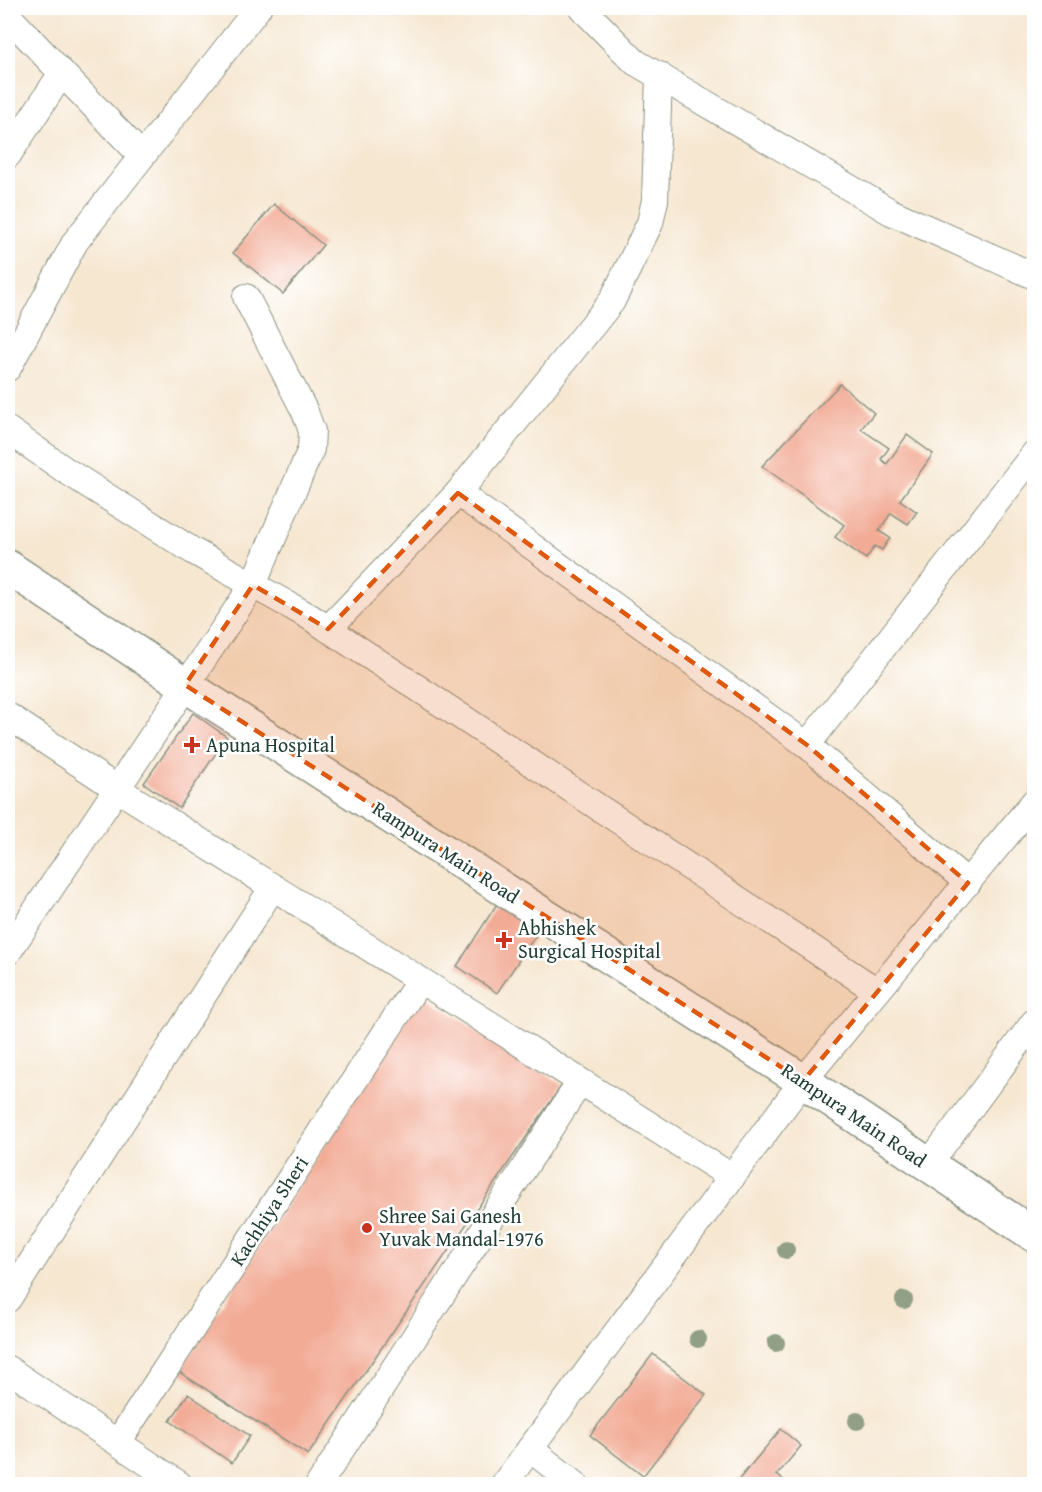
<svg xmlns="http://www.w3.org/2000/svg" width="1042" height="1492" font-family="'Gentium Book Plus',serif">
	<style>
		.building { fill: #f2ab95 }
		.lines { fill: none; stroke-linecap: round; stroke-linejoin: round }
		.street-casing { stroke: #8a9282; stroke-width: 28 }
		.secondary-casing { stroke: #8a9282; stroke-width: 36 }
		.street { stroke: #fff; stroke-width: 26 }
		.secondary { stroke: #fff; stroke-width: 33 }
		.tree { fill: #919f87 }
		.marked { fill: #de580e; fill-opacity: 0.2; stroke: #de580e; stroke-width: 4.5; stroke-dasharray: 12 8; stroke-linejoin: round }
		.poi-dot { fill: #c8321e; stroke: #fff; stroke-width: 2 }
		.labels { text-anchor: middle; stroke-width: 5; stroke-linejoin: round; paint-order: stroke }
		.poi-label { font-size: 20px; fill: #1f3d34; stroke: #fff; text-anchor: start }
		.street-label { font-size: 20px; fill: #1f3d34; stroke: #fff }
	</style>
	<rect width="100%" height="100%" fill="#fff"/>
	<filter id="ink" filterUnits="userSpaceOnUse"><feTurbulence type="fractalNoise" baseFrequency=".0167" numOctaves="2"/><feDisplacementMap in="SourceGraphic" scale="12" xChannelSelector="R" yChannelSelector="G"/><feConvolveMatrix kernelMatrix="1 2 1 2 8 2 1 2 1" color-interpolation-filters="sRGB"/></filter>
	<filter id="wash" filterUnits="userSpaceOnUse"><feTurbulence type="fractalNoise" baseFrequency=".008" numOctaves="4" result="noise"/><feDisplacementMap in="SourceGraphic" scale="24" xChannelSelector="R" yChannelSelector="G"/><feGaussianBlur stdDeviation="1.35" result="paint"/><feColorMatrix in="noise" values="0 0 0 0 0 0 0 0 0 0 0 0 0 0 0 0 0 1.4 0 .05"/><feComposite in="paint" operator="in"/></filter>
	<g filter="url(#wash)">
		<rect width="100%" height="100%" fill="#f6e7d1"/>
		<g id="blocks">
			<g class="building">
				<path d="M 274,204 L 323,245 L 283,294 L 233,253 Z"/>
				<path d="M 840,384 L 874,413 L 861,429 L 889,448 L 881,459 L 887,464 L 907,435 L 933,454 L 900,500 L 917,512 L 908,524 L 891,513 L 879,531 L 890,538 L 882,550 L 875,546 L 866,559 L 835,537 L 844,525 L 762,466 Z"/>
				<path d="M 193,713 L 227,737 L 179,808 L 144,783 Z"/>
				<path d="M 502,896 L 544,923 L 497,993 L 457,966 Z"/>
				<path d="M 421,994 L 562,1085 L 308,1455 L 179,1372 Z"/>
				<path d="M 653,1354 L 706,1395 L 643,1476 L 590,1435 Z"/>
				<path d="M 188,1394 L 250,1436 L 232,1463 L 170,1421 Z"/>
				<path d="M 781,1429 L 801,1446 L 777,1475 L 789,1484 L 735,1484 Z"/>
			</g>
		</g>
	</g>
	<g filter="url(#ink)">
		<use href="#blocks" fill-opacity="0" stroke="#8a9282" stroke-width="1.5"/>
		<g class="lines">
			<g class="street-casing">
				<g id="street">
					<path d="M 582,8 L 635,62 L 891,212 L 1034,276"/>
					<path d="M 8,16 L 62,73"/>
					<path d="M 8,155 L 62,73 L 142,156"/>
					<path d="M 8,368 L 75,242 L 258,8"/>
					<path d="M 8,430 L 65,470 L 193,551 L 310,617 L 877,991"/>
					<path d="M 458,493 L 807,745 L 968,883"/>
					<path d="M 328,629 L 458,493 L 612,301 L 650,223 L 655,200 L 659,75"/>
					<path d="M 8,716 L 116,788 L 732,1177"/>
					<path d="M 807,745 L 1034,454"/>
					<path d="M 8,952 L 253,585 L 311,449 L 312,431 L 305,412 L 246,297"/>
					<path d="M 928,1165 L 1034,1022"/>
					<path d="M 8,1299 L 273,887"/>
					<path d="M 8,1369 L 179,1484"/>
					<path d="M 118,1442 L 420,980"/>
					<path d="M 530,1449 L 575,1484"/>
					<path d="M 319,1484 L 580,1082"/>
					<path d="M 504,1484 L 803,1081 L 1034,802"/>
				</g>
			</g>
			<g class="secondary-casing">
				<path id="secondary" d="M 8,567 L 185,685 L 803,1081 L 1034,1235"/>
			</g>
			<use href="#street" class="street"/>
			<use href="#secondary" class="secondary"/>
		</g>
		<g class="tree">
			<circle cx="786" cy="1250" r="9"/>
			<circle cx="904" cy="1300" r="9"/>
			<circle cx="698" cy="1339" r="9"/>
			<circle cx="776" cy="1343" r="9"/>
			<circle cx="857" cy="1421" r="9"/>
		</g>
	</g>
	<path class="marked" d="M 458,493 L 807,745 L 968,883 L 803,1081 L 185,685 L 253,585 L 328,629 Z"/>
	<g class="poi-dot">
		<path d="M189 736h6v6h6v6h-6v6h-6v-6h-6v-6h6z"/>
		<path d="M501 931h6v6h6v6h-6v6h-6v-6h-6v-6h6z"/>
		<circle cx="367" cy="1228" r="6"/>
	</g>
	<g class="labels">
		<g class="poi-label">
			<text x="206" y="752">Apuna Hospital</text>
			<text x="518" y="935">Abhishek<tspan x="518" dy="23">Surgical Hospital</tspan></text>
			<text x="379" y="1223">Shree Sai Ganesh<tspan x="379" dy="23">Yuvak Mandal-1976</tspan></text>
		</g>
		<g class="street-label">
			<text transform="translate(446 852) rotate(33)" y="7">Rampura Main Road</text>
			<text transform="translate(854 1115) rotate(34)" y="7">Rampura Main Road</text>
			<text transform="translate(269 1211) rotate(-57)" y="7">Kachhiya Sheri</text>
		</g>
	</g>
	<rect width="1042" height="1492" fill="none" stroke="#fff" stroke-width="30"/>
</svg>
